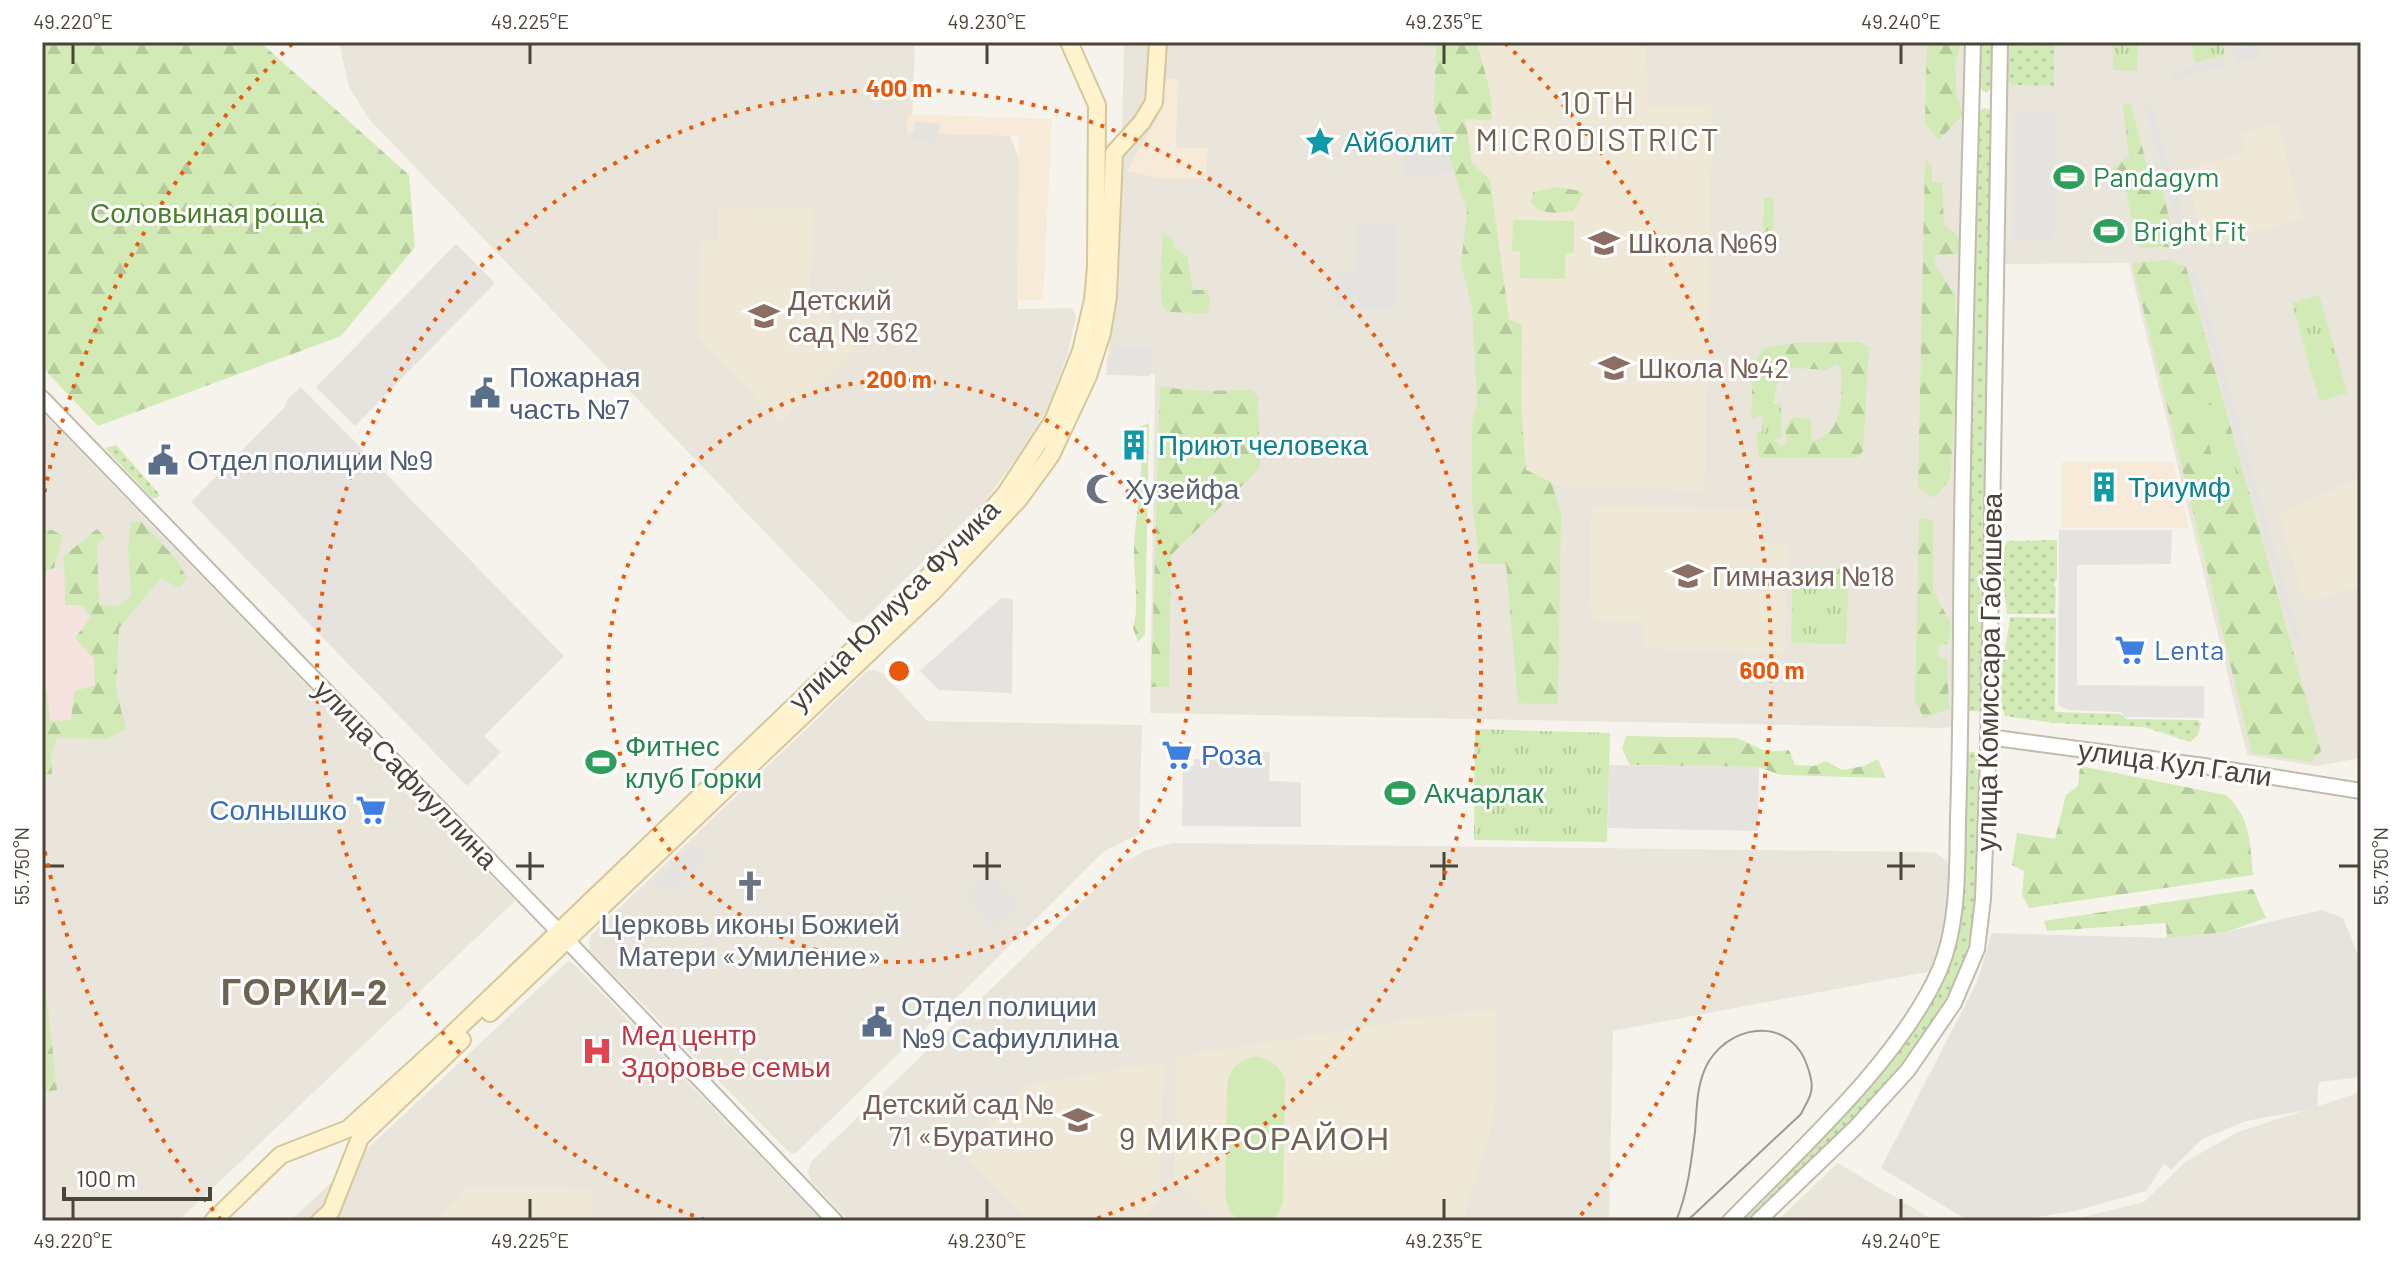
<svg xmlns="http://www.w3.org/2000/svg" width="2403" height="1263" font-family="Barlow,sans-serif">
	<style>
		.residential { fill: #eae5da }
		.commercial { fill: #f7ead8 }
		.industrial { fill: #e6e2dd }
		.education { fill: #efe8d6 }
		.medical { fill: #f6e3e0 }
		.grass { fill: url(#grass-dots) }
		.forest { fill: url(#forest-firs) }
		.park { fill: url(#park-tufts) }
		.pitch { fill: #d2eab5 }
		.parking { fill: #e5e3e0 }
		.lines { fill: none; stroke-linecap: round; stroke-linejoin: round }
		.tertiary-casing { stroke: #c2bbae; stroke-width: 18 }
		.secondary-casing { stroke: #d6c79b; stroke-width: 20 }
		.tertiary { stroke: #fff; stroke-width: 14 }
		.secondary { stroke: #fff3cd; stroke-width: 16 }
		.tram { stroke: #9a9a9a; stroke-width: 2 }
		.ticks { fill: none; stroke: #4b4439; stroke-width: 3 }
		.ring { fill: none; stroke: #e8590c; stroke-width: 4; stroke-dasharray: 4 8 }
		.labels { text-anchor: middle; stroke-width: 6; stroke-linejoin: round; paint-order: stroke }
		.culture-label { font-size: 28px; fill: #0d838f; stroke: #fff; text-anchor: start }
		.leisure-label { font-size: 28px; fill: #27864d; stroke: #fff; text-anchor: start }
		.park-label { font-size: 28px; fill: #4a7f2a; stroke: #fff }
		.education-label { font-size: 28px; fill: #785e54; stroke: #fff; text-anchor: start }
		.service-label { font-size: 28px; fill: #4e5e75; stroke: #fff; text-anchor: start }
		.worship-label { font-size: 28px; fill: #5b616d; stroke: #fff; text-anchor: start }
		.street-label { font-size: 28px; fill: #4b4439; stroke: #fff }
		.shop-label { font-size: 28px; fill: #366cbe; stroke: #fff; text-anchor: start }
		.health-label { font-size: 28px; fill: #be3a42; stroke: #fff; text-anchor: start }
		.quarter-label { font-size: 32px; letter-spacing: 2px; fill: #6e6250; stroke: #fff }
		.district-label { font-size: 36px; font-weight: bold; letter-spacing: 2px; fill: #6e6250; stroke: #fff }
		.centre { fill: #e8590c; stroke: #fff; stroke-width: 4 }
		.ring-label { font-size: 24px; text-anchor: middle; font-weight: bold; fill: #e8590c; stroke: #fff; stroke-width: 6; stroke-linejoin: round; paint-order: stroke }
		.neatline { fill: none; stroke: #4b4439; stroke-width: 3 }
		.ticks-label { font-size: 20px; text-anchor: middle; fill: #4b4439 }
	</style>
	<defs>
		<pattern id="grass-dots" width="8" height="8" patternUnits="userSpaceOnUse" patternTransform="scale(2)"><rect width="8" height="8" fill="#d2eab5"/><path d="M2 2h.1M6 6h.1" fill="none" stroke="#b6ca9c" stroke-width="1.8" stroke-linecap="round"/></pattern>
		<pattern id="forest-firs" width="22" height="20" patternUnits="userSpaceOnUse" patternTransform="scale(2)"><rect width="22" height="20" fill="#d2eab5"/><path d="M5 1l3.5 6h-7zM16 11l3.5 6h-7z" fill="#b6ca9c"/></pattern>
		<pattern id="park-tufts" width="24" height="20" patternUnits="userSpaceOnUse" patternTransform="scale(2)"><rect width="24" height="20" fill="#d2eab5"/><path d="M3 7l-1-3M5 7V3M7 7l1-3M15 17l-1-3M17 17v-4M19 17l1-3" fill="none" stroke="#b6ca9c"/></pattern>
	</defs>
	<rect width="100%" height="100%" fill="#f6f3ec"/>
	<g class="residential">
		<path d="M 339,42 L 915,42 L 912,127 L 1010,136 L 1021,164 L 1018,309 L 1072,308 L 1076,316 L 1068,352 L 1049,406 L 1024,447 L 987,499 L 862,621 L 852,623 L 369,119 L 349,87 Z"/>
		<path d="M 1124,42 L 1968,42 L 1954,725 L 1946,728 L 1150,713 L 1155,374 L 1109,371 L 1106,367 L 1119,285 Z"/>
		<path d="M 2002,42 L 2361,42 L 2361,758 L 2316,766 L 2247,755 L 2129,263 L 2003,264 Z"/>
		<path d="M 42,412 L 515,901 L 178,1221 L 42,1221 Z"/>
		<path d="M 875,670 L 884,674 L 927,721 L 1142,725 L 1139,834 L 1103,852 L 983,972 L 796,1153 L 791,1154 L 590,951 L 589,944 L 591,935 L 867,671 Z"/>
		<path d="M 1173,843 L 1929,852 L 1936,853 L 1948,862 L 1950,868 L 1949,901 L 1943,939 L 1932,971 L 1613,1031 L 1609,1221 L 849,1221 L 811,1181 L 808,1172 L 811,1162 L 1120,865 L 1146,850 Z"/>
		<path d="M 568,961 L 573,963 L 822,1221 L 290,1221 Z"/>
		<path d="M 2361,1092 L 2361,1221 L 2067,1221 L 2144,1202 L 2185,1162 L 2238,1132 Z"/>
		<path d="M 1838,1163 L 1935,1221 L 1777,1221 Z"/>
	</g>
	<g class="commercial">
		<path d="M 1163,79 L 1178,79 L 1176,148 L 1208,148 L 1206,178 L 1162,179 L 1127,171 L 1157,118 Z"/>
		<path d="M 908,114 L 1052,119 L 1043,300 L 1017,300 L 1019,136 L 907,133 Z"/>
		<path d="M 2062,462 L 2173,462 L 2189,528 L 2062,528 Z"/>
	</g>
	<g class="industrial">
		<path d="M 456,244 L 495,283 L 355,426 L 316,387 Z"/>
		<path d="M 301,387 L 564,656 L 484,736 L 501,752 L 467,786 L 191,502 L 284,408 L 288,399 Z"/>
		<path d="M 2322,910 L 2343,918 L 2361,962 L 2361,1077 L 2319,1082 L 2317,1108 L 2246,1121 L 2202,1139 L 2171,1170 L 2164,1164 L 2146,1191 L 2075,1211 L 2011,1221 L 1969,1221 L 1881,1168 L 1977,982 L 1992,933 L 2167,938 L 2226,932 Z"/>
	</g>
	<g class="education">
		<path d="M 1477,42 L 1646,42 L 1648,108 L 1712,105 L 1705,490 L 1561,487 L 1526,470 L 1521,405 L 1490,180 L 1472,163 L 1465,118 L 1491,120 L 1491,101 Z"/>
		<path d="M 2277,124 L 2303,218 L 2206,246 L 2184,170 L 2246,153 L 2242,133 Z"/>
		<path d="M 719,207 L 813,209 L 810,294 L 856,348 L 779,423 L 699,338 L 701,241 L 717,241 Z"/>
		<path d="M 2361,476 L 2361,585 L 2305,602 L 2279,515 Z"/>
		<path d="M 1591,507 L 1763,510 L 1762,543 L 1788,544 L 1785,652 L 1645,649 L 1644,621 L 1595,620 L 1589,608 Z"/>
		<path d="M 1495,1010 L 1495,1100 L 1492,1126 L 1463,1221 L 1218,1221 L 1174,1179 L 1177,1057 L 1434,1016 Z"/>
		<path d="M 1164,1062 L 1159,1202 L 1138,1221 L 1030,1221 L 964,1154 L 1023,1086 Z"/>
		<path d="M 465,1188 L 592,1189 L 592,1221 L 434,1221 Z"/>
	</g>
	<path class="medical" d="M 75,568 L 76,600 L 95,627 L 113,728 L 42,726 L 42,571 Z"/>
	<g class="grass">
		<path d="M 1980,42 L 1994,42 L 1993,87 L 1986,93 L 1979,87 Z"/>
		<path d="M 2006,42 L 2054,42 L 2054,86 L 2012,85 L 2005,80 Z"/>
		<path d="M 1985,108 L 1990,110 L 1992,115 L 1981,711 L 1964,711 L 1978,115 L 1980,110 Z"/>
		<path d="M 116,445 L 160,495 L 157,498 L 152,498 L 105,448 Z"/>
		<path d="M 2057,540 L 2057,578 L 2054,585 L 2056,588 L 2055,614 L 2007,614 C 2005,589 1998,565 2007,541 Z"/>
		<path d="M 2010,617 L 2056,618 L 2055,712 L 2120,714 L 2126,719 L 2198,720 L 2201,723 L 2198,735 L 2190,742 L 2144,727 L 2054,723 L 2005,716 C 1994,691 2007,645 2010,617 Z"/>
		<path d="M 1969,752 L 1975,752 L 1979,755 C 1978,820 1981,887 1967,950 C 1944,1050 1824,1150 1753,1221 L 1735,1221 L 1879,1074 L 1947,956 L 1964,758 Z"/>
	</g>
	<g class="forest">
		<path d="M 42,42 L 260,42 L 409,175 L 415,247 L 341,336 L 98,426 L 42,367 Z"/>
		<path d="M 1436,42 L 1477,42 C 1481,62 1496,101 1491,120 L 1465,119 L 1472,163 L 1490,180 L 1509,319 L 1522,325 L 1521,405 L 1526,470 L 1551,482 L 1561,512 L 1558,704 L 1518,703 L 1506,564 L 1479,564 L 1472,498 L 1472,421 L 1477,404 L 1472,308 L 1461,263 L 1467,212 L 1434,110 Z"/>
		<path d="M 1927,42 L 1961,42 L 1955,65 L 1957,95 L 1963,115 L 1939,140 L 1925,123 Z"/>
		<path d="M 2131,103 L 2148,170 L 2158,174 L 2171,225 L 2177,231 L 2171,247 L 2141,248 L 2134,237 L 2127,193 L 2113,168 L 2129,156 L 2123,105 Z"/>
		<path d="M 1925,160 L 1932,165 L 1932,182 L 1942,183 L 1944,224 L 1963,240 L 1962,254 L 1936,255 L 1935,265 L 1955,294 L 1955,312 L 1961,321 L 1950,479 L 1934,498 L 1918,488 Z"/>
		<path d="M 1557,187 L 1581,191 L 1583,195 L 1573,211 C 1558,213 1541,216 1531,202 L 1533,192 Z"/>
		<path d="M 1163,233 L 1173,240 L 1175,248 L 1187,256 L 1193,290 L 1207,290 L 1210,301 L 1208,313 L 1168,312 L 1162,307 L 1160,277 Z"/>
		<path d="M 2171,260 L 2186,267 L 2321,751 L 2311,762 L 2252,753 L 2132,263 Z"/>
		<path d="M 1860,342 L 1869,347 L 1863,451 L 1857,458 L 1759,458 L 1756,433 L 1771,426 L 1774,441 L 1781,446 L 1787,443 L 1785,428 L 1792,417 L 1811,419 L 1811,441 C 1845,435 1842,394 1841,367 L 1836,364 L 1826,370 L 1781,367 L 1771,412 L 1751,419 L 1753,365 L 1764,348 L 1795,343 Z"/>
		<path d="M 1160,387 L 1201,391 L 1252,390 L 1258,397 L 1260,468 L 1171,555 L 1169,687 L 1151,687 Z"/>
		<path d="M 1149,423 L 1145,634 L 1138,642 L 1133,628 C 1140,605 1133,572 1134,547 C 1136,507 1146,467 1139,427 Z"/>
		<path d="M 1919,518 L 1933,520 L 1933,590 L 1952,626 L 1948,644 L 1939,645 L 1938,657 L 1947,659 L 1949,709 L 1924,718 L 1915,701 Z"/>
		<path d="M 141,521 L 176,559 L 187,578 L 179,588 L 161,578 L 119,628 L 116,690 L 126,729 L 107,739 L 57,738 L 51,754 L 52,774 L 42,776 L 42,693 L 47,692 L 50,721 L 71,720 L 74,691 L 95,685 L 94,659 L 75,638 L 91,617 L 83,605 L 65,605 L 64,556 L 97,529 L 106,538 L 97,544 L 99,605 L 119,606 L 131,595 L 128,549 L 131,522 Z"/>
		<path d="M 42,530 L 52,530 L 63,536 L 54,568 L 42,571 Z"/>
		<path d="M 1626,736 L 1737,738 L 1767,752 L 1789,750 L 1795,765 L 1814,766 L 1826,761 L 1842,770 L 1864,766 L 1878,759 L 1886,778 L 1781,775 L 1759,767 L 1630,765 L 1622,749 Z"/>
		<path d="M 2080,766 L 2226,795 C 2251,817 2250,844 2253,875 L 2029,908 L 2022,895 L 2024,871 L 2012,865 L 2017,833 L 2055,839 L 2066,795 L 2078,786 Z"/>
		<path d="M 2253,889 L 2266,918 L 2226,932 L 2167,938 L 2166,923 L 2047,931 L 2044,921 Z"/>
		<path d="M 42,957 L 57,1090 L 42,1092 Z"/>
	</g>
	<g class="park">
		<path d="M 2113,42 L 2138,42 L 2137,71 L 2113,70 Z"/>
		<path d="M 2190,42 L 2222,42 L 2225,55 L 2195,63 Z"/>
		<path d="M 1764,198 L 1774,198 L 1773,248 L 1763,248 Z"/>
		<path d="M 2319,295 L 2336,353 L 2308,361 L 2292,303 Z"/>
		<path d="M 1763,403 L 1781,404 L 1781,439 L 1762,439 Z"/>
		<path d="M 1793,568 L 1849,569 L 1846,644 L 1791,643 Z"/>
		<path d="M 1475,729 L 1610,733 L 1607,842 L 1474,840 Z"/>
	</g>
	<g class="pitch">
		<path d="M 1513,220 L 1574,221 L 1574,253 L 1565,253 L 1565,279 L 1520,278 L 1520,252 L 1512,251 Z"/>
		<path d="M 2336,353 L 2347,393 L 2320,401 L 2308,361 Z"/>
		<path d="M 2218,403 L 2238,481 L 2219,486 L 2200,407 Z"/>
		<path d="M 1256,1057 C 1271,1060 1280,1065 1285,1080 L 1283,1202 L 1279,1212 L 1270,1221 L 1240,1221 L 1230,1212 L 1225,1196 L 1227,1086 C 1229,1068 1239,1060 1256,1057 Z"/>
	</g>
	<g class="parking">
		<path d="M 2259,42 L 2262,56 L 2236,63 L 2233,48 Z"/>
		<path d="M 2223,59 L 2225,66 L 2174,80 L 2172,72 Z"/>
		<path d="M 2152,105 L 2190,245 L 2183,246 L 2145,107 Z"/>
		<path d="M 2014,112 L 2056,112 L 2054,241 L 2014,240 Z"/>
		<path d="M 915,121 L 940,124 L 937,143 L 912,139 Z"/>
		<path d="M 1444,140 L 1454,173 L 1405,176 L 1402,159 L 1436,141 Z"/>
		<path d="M 1357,224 L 1396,224 L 1396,309 L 1336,309 L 1336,274 L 1356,274 Z"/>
		<path d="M 2196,270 L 2300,640 L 2294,641 L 2190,272 Z"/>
		<path d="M 1114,346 L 1152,347 L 1150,376 L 1106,375 Z"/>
		<path d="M 2059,530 L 2172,530 L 2171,564 L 2077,565 L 2077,685 L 2204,686 L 2204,718 L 2125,717 L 2121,712 L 2069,710 L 2058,705 Z"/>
		<path d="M 1001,598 L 1013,599 L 1012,693 L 939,690 L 920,671 Z"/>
		<path d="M 1207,752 L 1270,752 L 1269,781 L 1301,782 L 1301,827 L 1182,826 L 1183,766 L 1194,766 L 1194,759 L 1207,760 Z"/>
		<path d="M 1609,765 L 1759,767 L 1758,831 L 1608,828 Z"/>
		<path d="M 694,846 L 706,858 L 675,889 L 659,889 L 654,884 Z"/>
		<path d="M 990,873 L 1019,905 L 993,927 L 965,895 Z"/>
	</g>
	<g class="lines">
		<g class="tertiary-casing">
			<g id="tertiary">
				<path d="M 42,398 L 559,932 L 835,1221"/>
				<path d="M 1988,737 L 2204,766 L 2361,791"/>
				<path d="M 1730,1221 C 1798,1151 1901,1059 1940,969 C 1959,923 1957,869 1958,820 C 1960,754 1961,689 1961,624 C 1962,430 1968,236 1973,42"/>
				<path d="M 1758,1221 L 1856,1127 L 1908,1070 L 1954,1003 L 1977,949 L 1983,899 L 1988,760 L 2000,42"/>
			</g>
		</g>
		<g class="secondary-casing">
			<g id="secondary">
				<path d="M 490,1013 L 933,592 L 1019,499 L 1051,455 L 1088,376 L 1102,333 L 1108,296 L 1114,153 L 1142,122 L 1154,102 L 1158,42"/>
				<path d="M 213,1221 L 281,1155 L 348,1129 L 447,1039 L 890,614 L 964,541 L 1006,493 L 1054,419 L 1081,351 L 1093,300 L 1096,267 L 1097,105 L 1069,42"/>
				<path d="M 320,1221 L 331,1211 L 360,1138 L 462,1040"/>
			</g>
		</g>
		<use href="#tertiary" class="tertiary"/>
		<use href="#secondary" class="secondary"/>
		<path class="tram" d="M 1676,1221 C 1688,1192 1691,1163 1695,1132 C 1697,1108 1696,1083 1709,1061 C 1735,1021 1793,1018 1808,1068 C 1810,1074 1813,1085 1811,1092 C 1810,1099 1804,1107 1801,1114 L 1687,1221"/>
	</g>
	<path class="ticks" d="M 73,44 L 73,64M 530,44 L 530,64M 987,44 L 987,64M 1444,44 L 1444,64M 1901,44 L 1901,64M 530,852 L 530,880M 987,852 L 987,880M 1444,852 L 1444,880M 1901,852 L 1901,880M 44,866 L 64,866M 516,866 L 544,866M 973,866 L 1001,866M 1430,866 L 1458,866M 1887,866 L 1915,866M 2339,866 L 2359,866M 73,1199 L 73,1219M 530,1199 L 530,1219M 987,1199 L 987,1219M 1444,1199 L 1444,1219M 1901,1199 L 1901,1219"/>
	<g class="ring">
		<circle cx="899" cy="671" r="291"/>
		<path d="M705 1220A582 582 0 1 1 1093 1220"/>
		<path d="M221 1220A873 873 0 0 1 42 838M42 504A873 873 0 0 1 293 43M1505 43A873 873 0 0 1 1577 1220"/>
	</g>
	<defs>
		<g id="sight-bare" transform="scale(2.4)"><path d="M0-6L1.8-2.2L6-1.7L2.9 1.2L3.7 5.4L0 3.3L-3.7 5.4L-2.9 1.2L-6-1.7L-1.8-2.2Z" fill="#0f9aa8" stroke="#fff" stroke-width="2.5" paint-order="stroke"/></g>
		<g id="stadium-bare" transform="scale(2.4)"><path d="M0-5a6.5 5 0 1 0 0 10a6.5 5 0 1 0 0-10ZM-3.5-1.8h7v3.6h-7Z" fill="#2e9e5b" stroke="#fff" stroke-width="2.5" paint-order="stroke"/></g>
		<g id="school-bare" transform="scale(2.4)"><path d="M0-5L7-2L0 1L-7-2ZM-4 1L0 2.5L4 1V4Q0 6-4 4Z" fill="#8d6e63" stroke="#fff" stroke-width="2.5" paint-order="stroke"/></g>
		<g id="civic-bare" transform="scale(2.4)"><path d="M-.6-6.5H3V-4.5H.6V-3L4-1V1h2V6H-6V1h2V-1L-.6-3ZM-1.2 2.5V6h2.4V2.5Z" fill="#5c6f8a" stroke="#fff" stroke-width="2.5" paint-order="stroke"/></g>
		<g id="building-bare" transform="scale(2.4)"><path d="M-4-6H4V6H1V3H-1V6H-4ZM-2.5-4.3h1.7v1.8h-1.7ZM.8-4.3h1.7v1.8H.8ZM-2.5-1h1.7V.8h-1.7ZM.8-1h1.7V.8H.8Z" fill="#0f9aa8" stroke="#fff" stroke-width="2.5" paint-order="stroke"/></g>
		<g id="mosque-bare" transform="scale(2.4)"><path d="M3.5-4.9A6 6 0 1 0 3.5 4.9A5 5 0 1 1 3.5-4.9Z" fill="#6b7280" stroke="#fff" stroke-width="2.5" paint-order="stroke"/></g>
		<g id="supermarket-bare" transform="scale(2.4)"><path d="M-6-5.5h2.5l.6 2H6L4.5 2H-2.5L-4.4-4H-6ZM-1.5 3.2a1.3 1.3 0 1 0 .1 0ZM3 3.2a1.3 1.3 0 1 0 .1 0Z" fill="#3f7fe0" stroke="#fff" stroke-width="2.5" paint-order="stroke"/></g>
		<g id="church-bare" transform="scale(2.4)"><path d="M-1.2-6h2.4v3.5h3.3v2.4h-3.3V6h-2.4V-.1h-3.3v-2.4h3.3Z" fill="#6b7280" stroke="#fff" stroke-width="2.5" paint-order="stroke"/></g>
		<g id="hospital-bare" transform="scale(2.4)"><path d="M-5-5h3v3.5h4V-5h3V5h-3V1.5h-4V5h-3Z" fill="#e0444e" stroke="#fff" stroke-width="2.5" paint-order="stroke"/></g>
	</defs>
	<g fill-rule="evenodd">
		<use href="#sight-bare" x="1320" y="142"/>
		<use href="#stadium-bare" x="2069" y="177"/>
		<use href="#stadium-bare" x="2109" y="231"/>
		<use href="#school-bare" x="1604" y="243"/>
		<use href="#school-bare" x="764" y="316"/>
		<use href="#school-bare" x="1614" y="368"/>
		<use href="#civic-bare" x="485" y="393"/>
		<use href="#building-bare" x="1134" y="445"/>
		<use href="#civic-bare" x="163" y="460"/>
		<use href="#building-bare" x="2104" y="487"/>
		<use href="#mosque-bare" x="1101" y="489"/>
		<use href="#school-bare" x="1688" y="576"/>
		<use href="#supermarket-bare" x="2130" y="650"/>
		<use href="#supermarket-bare" x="1177" y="755"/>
		<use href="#stadium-bare" x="601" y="762"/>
		<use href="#stadium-bare" x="1400" y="793"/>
		<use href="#supermarket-bare" x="371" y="810"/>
		<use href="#church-bare" x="750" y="886"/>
		<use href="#civic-bare" x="877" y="1022"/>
		<use href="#hospital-bare" x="597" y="1051"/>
		<use href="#school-bare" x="1078" y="1120"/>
	</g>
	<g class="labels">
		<g class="culture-label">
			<text x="1344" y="152">Айболит</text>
			<text x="1158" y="455">Приют человека</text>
			<text x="2128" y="497">Триумф</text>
		</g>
		<g class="leisure-label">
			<text x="2093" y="187">Pandagym</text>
			<text x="2133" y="241">Bright Fit</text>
			<text x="625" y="756">Фитнес<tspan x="625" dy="32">клуб Горки</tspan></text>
			<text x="1424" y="803">Акчарлак</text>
		</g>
		<g class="park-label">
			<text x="207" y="223">Соловьиная роща</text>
		</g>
		<g class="education-label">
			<text x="1628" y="253">Школа №69</text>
			<text x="788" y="310">Детский<tspan x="788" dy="32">сад № 362</tspan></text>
			<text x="1638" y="378">Школа №42</text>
			<text x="1712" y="586">Гимназия №18</text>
			<text x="1054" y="1114" text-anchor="end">Детский сад №<tspan x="1054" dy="32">71 «Буратино</tspan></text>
		</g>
		<g class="service-label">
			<text x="509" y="387">Пожарная<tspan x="509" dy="32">часть №7</tspan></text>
			<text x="187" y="470">Отдел полиции №9</text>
			<text x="901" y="1016">Отдел полиции<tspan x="901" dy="32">№9 Сафиуллина</tspan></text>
		</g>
		<g class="worship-label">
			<text x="1125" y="499">Хузейфа</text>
			<text x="750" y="934" text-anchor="middle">Церковь иконы Божией<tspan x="750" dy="32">Матери «Умиление»</tspan></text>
		</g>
		<g class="street-label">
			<text transform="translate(894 605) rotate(-45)" y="10">улица Юлиуса Фучика</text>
			<text transform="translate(1989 672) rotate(-89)" y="10">улица Комиссара Габишева</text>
			<text transform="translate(2175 763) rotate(8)" y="10">улица Кул Гали</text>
			<text transform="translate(406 774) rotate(46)" y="10">улица Сафиуллина</text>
		</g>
		<g class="shop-label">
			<text x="2154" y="660">Lenta</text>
			<text x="1201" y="765">Роза</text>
			<text x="347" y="820" text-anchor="end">Солнышко</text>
		</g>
		<g class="health-label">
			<text x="621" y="1045">Мед центр<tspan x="621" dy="32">Здоровье семьи</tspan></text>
		</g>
		<g class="quarter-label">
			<text x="1598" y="114">10TH<tspan x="1598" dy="37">MICRODISTRICT</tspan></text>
			<text x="1255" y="1150">9 МИКРОРАЙОН</text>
		</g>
		<g class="district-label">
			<text x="305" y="1005">ГОРКИ-2</text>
		</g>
	</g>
	<circle cx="899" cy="671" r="12" class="centre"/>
	<g class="ring-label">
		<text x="899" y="97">400 m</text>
		<text x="899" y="388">200 m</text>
		<text x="1772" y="679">600 m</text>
	</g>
	<rect width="2403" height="1263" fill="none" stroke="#ffffff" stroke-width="88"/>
	<path d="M64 1187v12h146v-12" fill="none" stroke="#4b4439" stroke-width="4"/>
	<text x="76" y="1187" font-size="24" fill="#4b4439" stroke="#ffffff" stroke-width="6" paint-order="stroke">100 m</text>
	<rect x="44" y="44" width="2315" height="1175" class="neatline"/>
	<g class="ticks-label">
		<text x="73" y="29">49.220°E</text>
		<text x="530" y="29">49.225°E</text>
		<text x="987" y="29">49.230°E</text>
		<text x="1444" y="29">49.235°E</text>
		<text x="1901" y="29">49.240°E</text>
		<text transform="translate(22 866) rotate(-90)" y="7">55.750°N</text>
		<text transform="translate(2381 866) rotate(-90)" y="7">55.750°N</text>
		<text x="73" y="1248">49.220°E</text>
		<text x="530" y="1248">49.225°E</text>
		<text x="987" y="1248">49.230°E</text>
		<text x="1444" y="1248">49.235°E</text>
		<text x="1901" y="1248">49.240°E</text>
	</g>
</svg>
